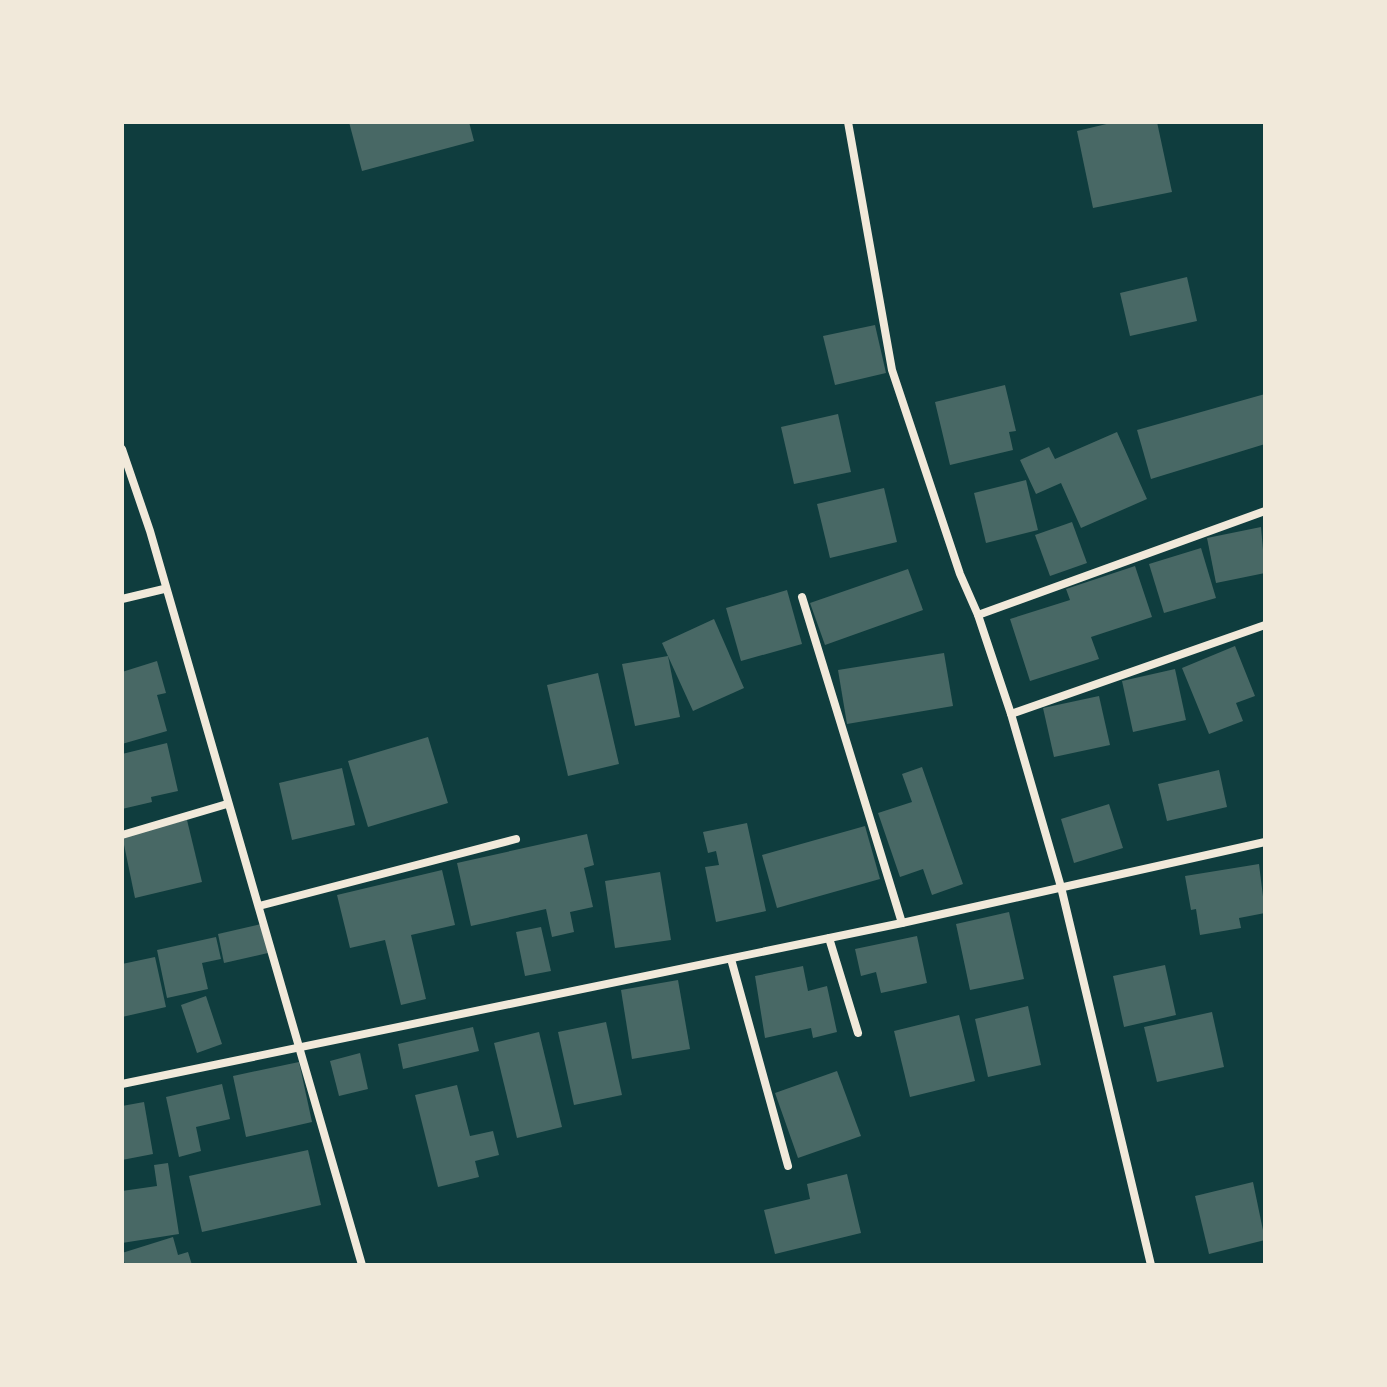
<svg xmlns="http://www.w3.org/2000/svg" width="1387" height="1387" font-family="Inter,sans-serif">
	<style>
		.building { fill: #486865 }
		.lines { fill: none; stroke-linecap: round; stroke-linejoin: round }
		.minor { stroke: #f1e9da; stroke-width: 8 }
	</style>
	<rect width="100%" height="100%" fill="#0f3d3e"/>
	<g class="building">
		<path d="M 349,122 L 469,122 L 474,141 L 362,171 Z"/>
		<path d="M 1157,122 L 1172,192 L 1093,208 L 1077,131 L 1115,122 Z"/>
		<path d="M 1187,277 L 1197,321 L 1130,336 L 1120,293 Z"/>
		<path d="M 875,325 L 886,373 L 835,385 L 823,336 Z"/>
		<path d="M 1005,385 L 1016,431 L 1009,432 L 1013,450 L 950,465 L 935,402 Z"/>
		<path d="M 1265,394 L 1265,444 L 1151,479 L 1137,430 Z"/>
		<path d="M 838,414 L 851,472 L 794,484 L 781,427 Z"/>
		<path d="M 1117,432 L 1147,499 L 1081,528 L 1061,483 L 1036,494 L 1020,460 L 1049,447 L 1055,459 Z"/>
		<path d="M 1026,480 L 1038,530 L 986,543 L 974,493 Z"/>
		<path d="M 884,488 L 897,542 L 830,558 L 817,504 Z"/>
		<path d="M 1072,522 L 1087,563 L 1050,576 L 1035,535 Z"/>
		<path d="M 1261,527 L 1265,573 L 1216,583 L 1207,538 Z"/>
		<path d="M 1201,548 L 1216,598 L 1164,613 L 1149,564 Z"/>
		<path d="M 1135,566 L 1152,617 L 1091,637 L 1099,659 L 1030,681 L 1010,619 L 1070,600 L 1066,589 Z"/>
		<path d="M 908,569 L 923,610 L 825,645 L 810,603 Z"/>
		<path d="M 787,590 L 802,644 L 741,661 L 726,608 Z"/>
		<path d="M 714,619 L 744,688 L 693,711 L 662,643 Z"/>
		<path d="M 1235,646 L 1255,696 L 1236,703 L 1243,721 L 1209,734 L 1182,668 Z"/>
		<path d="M 944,653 L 953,706 L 847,724 L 838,670 Z"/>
		<path d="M 668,656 L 680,717 L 635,726 L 622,664 Z"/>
		<path d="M 157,661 L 166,693 L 157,695 L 167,731 L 122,744 L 122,672 Z"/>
		<path d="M 1175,669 L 1186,720 L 1133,732 L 1122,681 Z"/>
		<path d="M 598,673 L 619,764 L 568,776 L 547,685 Z"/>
		<path d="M 1099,696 L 1110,745 L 1054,757 L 1043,708 Z"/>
		<path d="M 428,737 L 448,803 L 368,827 L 348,761 Z"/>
		<path d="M 167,743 L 178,791 L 151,797 L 152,802 L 122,809 L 122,754 Z"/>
		<path d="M 922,767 L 963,884 L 932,895 L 923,869 L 900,877 L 878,813 L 912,802 L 902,774 Z"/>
		<path d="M 342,768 L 355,825 L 292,840 L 279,783 Z"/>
		<path d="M 1219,770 L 1227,807 L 1167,821 L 1158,784 Z"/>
		<path d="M 1109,804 L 1123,848 L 1074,863 L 1061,819 Z"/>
		<path d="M 187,820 L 202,882 L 135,898 L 122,835 Z"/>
		<path d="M 747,823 L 766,911 L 716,922 L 705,867 L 719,865 L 716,851 L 708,853 L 703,832 Z"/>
		<path d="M 865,826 L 880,879 L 777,908 L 762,855 Z"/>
		<path d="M 587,834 L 594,865 L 584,868 L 593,907 L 570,912 L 574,932 L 552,937 L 546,909 L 471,926 L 457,863 Z"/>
		<path d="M 1259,864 L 1265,913 L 1239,918 L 1241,928 L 1200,935 L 1196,909 L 1191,910 L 1185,876 Z"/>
		<path d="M 442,870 L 455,925 L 411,935 L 426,999 L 401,1005 L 385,940 L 350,948 L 337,895 Z"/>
		<path d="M 660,872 L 671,940 L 615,948 L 605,881 Z"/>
		<path d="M 1009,912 L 1024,979 L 970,990 L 956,924 Z"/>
		<path d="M 261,924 L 268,953 L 224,963 L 218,934 Z"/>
		<path d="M 541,927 L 551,971 L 525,976 L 516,932 Z"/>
		<path d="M 917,936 L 927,983 L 881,993 L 876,972 L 861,976 L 855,949 Z"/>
		<path d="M 216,937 L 221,959 L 202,963 L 208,989 L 167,998 L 157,950 Z"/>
		<path d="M 155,957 L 166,1007 L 122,1017 L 122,964 Z"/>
		<path d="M 1165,965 L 1176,1015 L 1124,1027 L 1113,976 Z"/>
		<path d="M 803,966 L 808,991 L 827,986 L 837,1032 L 813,1038 L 811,1028 L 765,1038 L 755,976 Z"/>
		<path d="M 678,980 L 690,1049 L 632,1059 L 621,990 Z"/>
		<path d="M 206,996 L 222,1044 L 197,1053 L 181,1005 Z"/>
		<path d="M 1028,1006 L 1041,1065 L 988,1077 L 975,1019 Z"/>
		<path d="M 1212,1012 L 1224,1067 L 1157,1082 L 1144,1027 Z"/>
		<path d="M 959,1015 L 975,1081 L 910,1097 L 894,1031 Z"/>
		<path d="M 606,1022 L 622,1095 L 574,1105 L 558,1032 Z"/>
		<path d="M 473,1027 L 479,1051 L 403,1069 L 398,1044 Z"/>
		<path d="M 539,1032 L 562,1127 L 517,1138 L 494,1043 Z"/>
		<path d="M 360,1053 L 368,1089 L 339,1096 L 330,1061 Z"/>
		<path d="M 299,1062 L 312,1122 L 246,1137 L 233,1076 Z"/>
		<path d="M 837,1071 L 861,1136 L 798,1158 L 775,1093 Z"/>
		<path d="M 222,1084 L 230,1119 L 196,1127 L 201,1151 L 179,1157 L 166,1097 Z"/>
		<path d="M 457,1085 L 470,1136 L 493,1131 L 499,1155 L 475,1161 L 479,1177 L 438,1187 L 415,1095 Z"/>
		<path d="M 144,1102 L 153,1154 L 122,1160 L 122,1106 Z"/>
		<path d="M 308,1150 L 321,1205 L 202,1232 L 189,1176 Z"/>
		<path d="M 168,1163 L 179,1234 L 122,1243 L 122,1191 L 157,1186 L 154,1165 Z"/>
		<path d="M 847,1174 L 861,1233 L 775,1254 L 764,1210 L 810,1199 L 807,1184 Z"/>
		<path d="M 1253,1182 L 1265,1240 L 1209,1254 L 1195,1196 Z"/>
		<path d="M 173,1237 L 178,1255 L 188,1252 L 192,1265 L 125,1265 L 122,1253 Z"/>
	</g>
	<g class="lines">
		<g class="minor">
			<path d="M 848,122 L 892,370 L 960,574 L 978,615 L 1011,714 L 1061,887 L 1151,1265"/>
			<path d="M 122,449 L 150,531 L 362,1265"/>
			<path d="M 802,597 L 902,923"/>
			<path d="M 122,599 L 164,589"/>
			<path d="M 978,615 L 1265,511"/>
			<path d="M 1011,714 L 1265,625"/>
			<path d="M 122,835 L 227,804"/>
			<path d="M 259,906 L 516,839"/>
			<path d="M 829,938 L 858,1033"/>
			<path d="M 731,959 L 788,1166"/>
			<path d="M 122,1084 L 902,923 L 1265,842"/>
		</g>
	</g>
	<rect width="1387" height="1387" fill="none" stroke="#f1e9da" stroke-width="248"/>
</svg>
